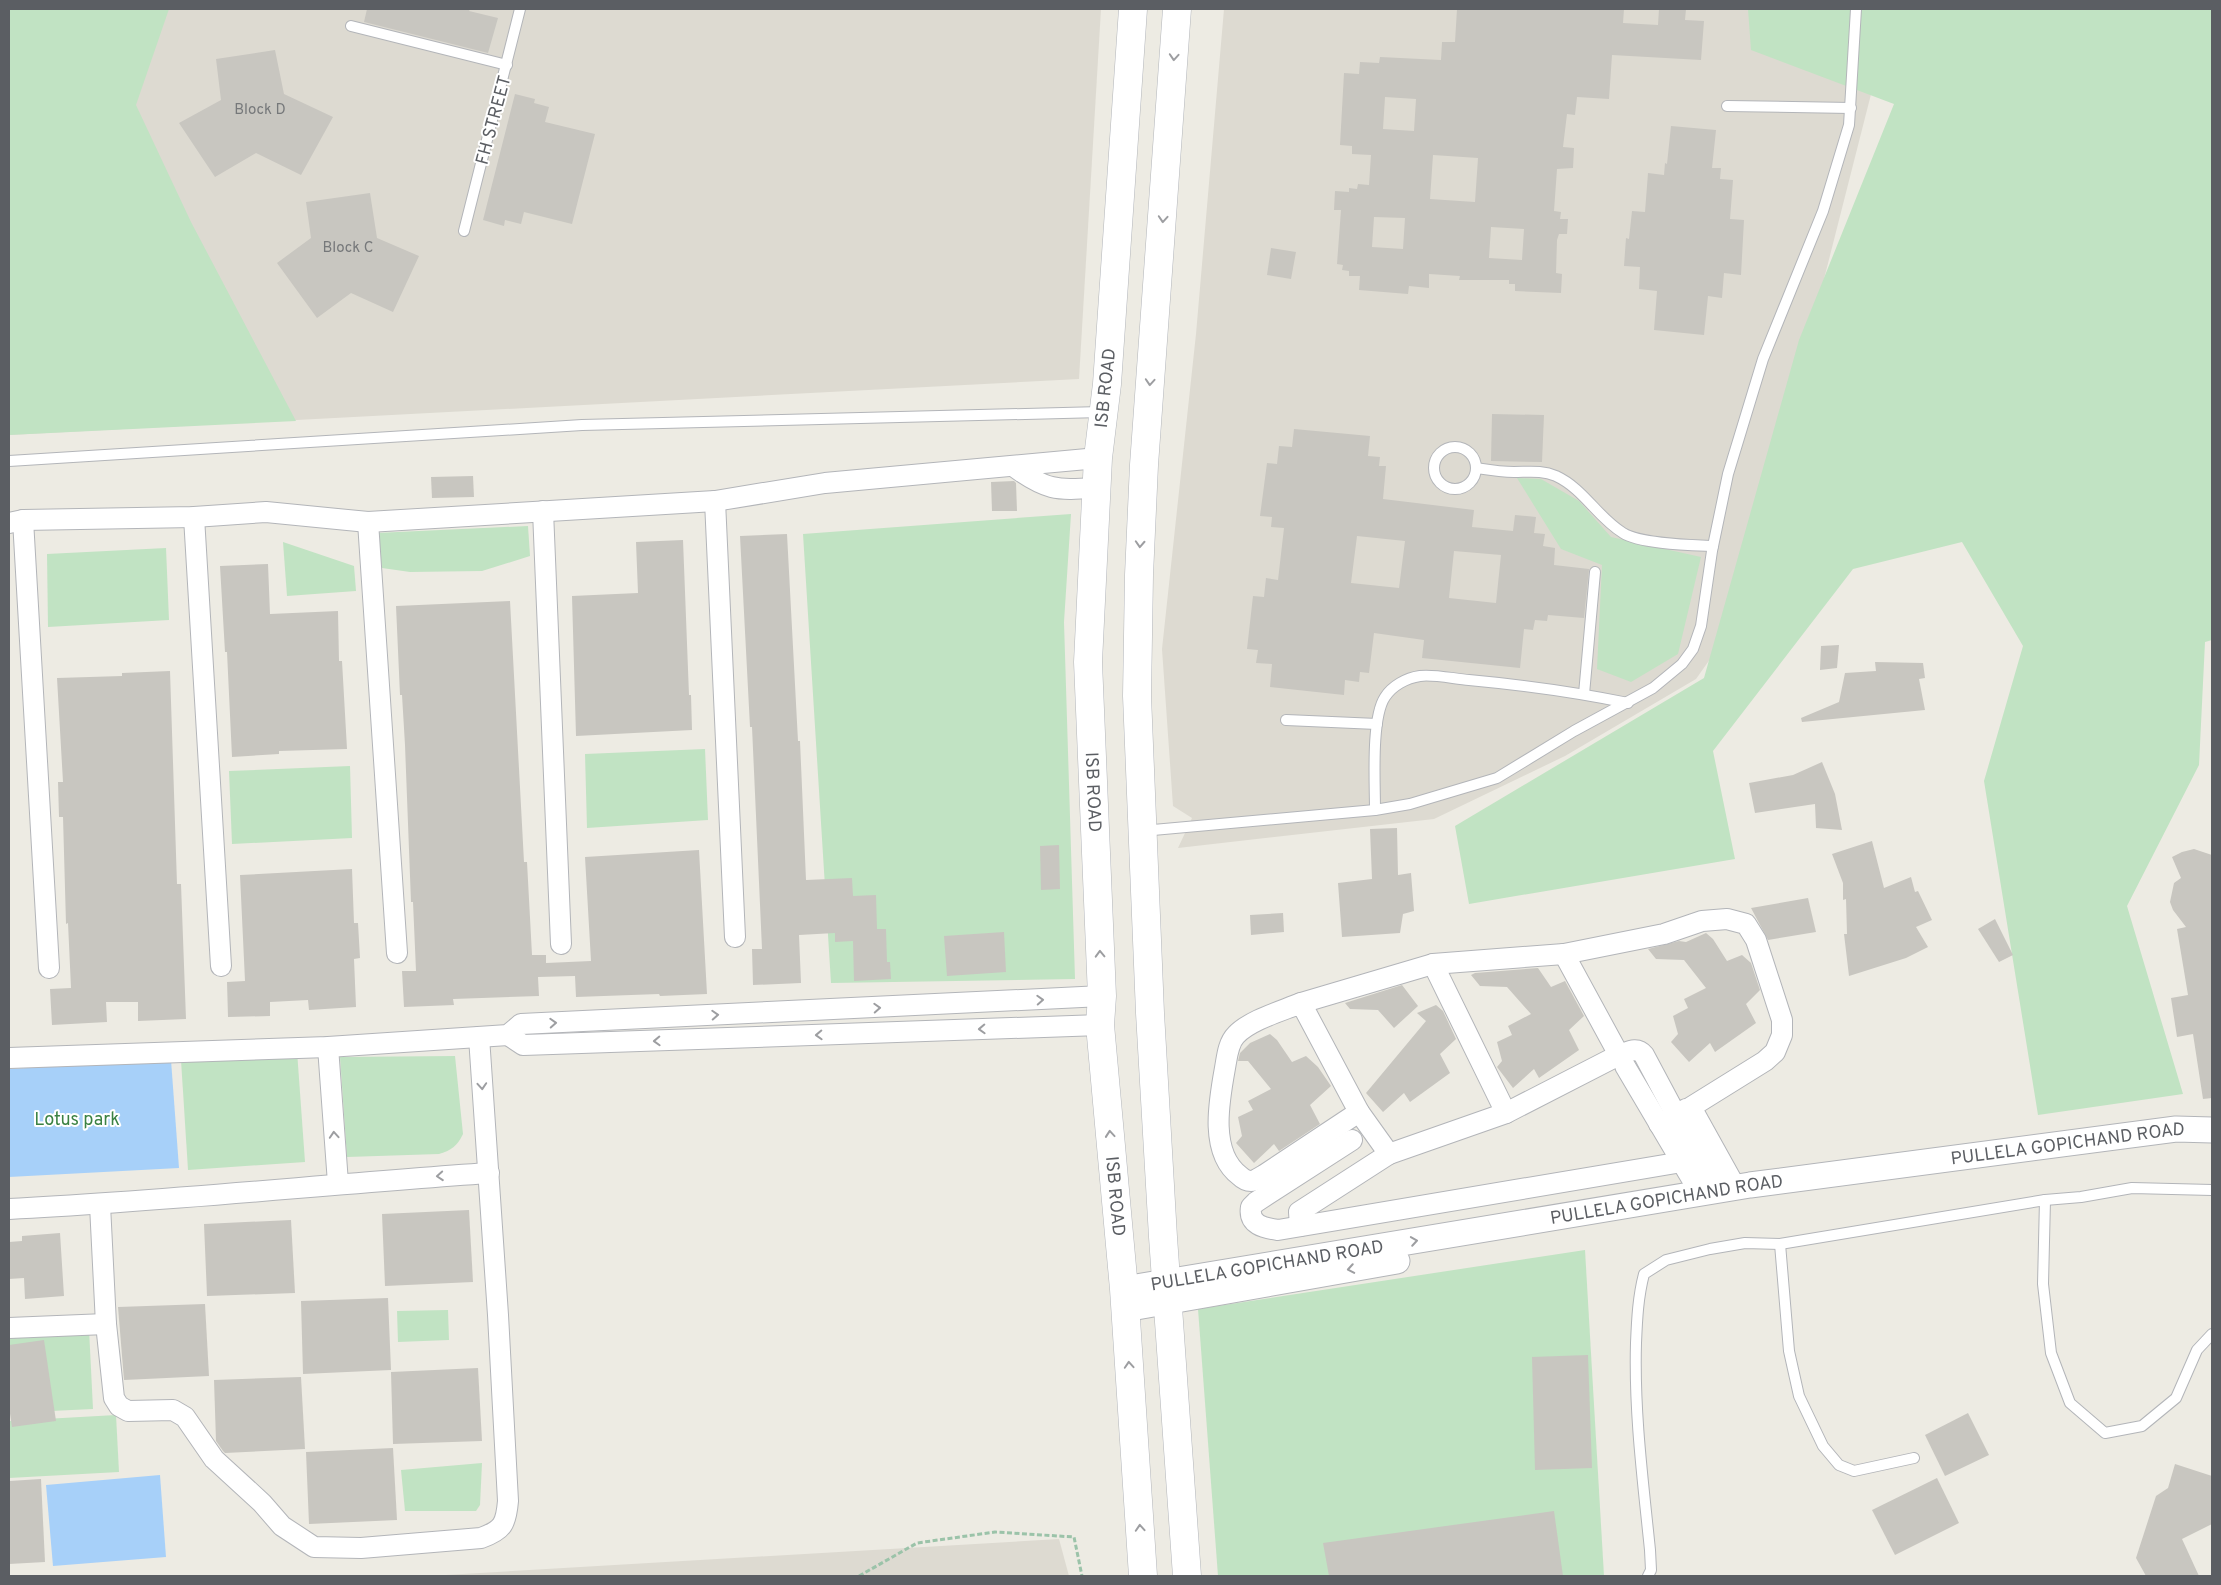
<svg xmlns="http://www.w3.org/2000/svg" width="2221" height="1585" font-family="Overpass,sans-serif">
	<style>
		.education { fill: #dddad1 }
		.green { fill: #c1e3c3 }
		.water { fill: #a7d0f9 }
		.building { fill: #c8c6c0; fill-rule: evenodd }
		.lines { fill: none; stroke-linecap: round; stroke-linejoin: round }
		.service-casing { stroke: #b3b5b9; stroke-width: 12 }
		.minor-casing { stroke: #b3b5b9; stroke-width: 22 }
		.tertiary-casing { stroke: #b3b5b9; stroke-width: 27 }
		.secondary-casing { stroke: #b2b5ba; stroke-width: 29 }
		.path { stroke: #9bc3a9; stroke-width: 3; stroke-dasharray: 5 2.5; stroke-linecap: butt }
		.service { stroke: #fff; stroke-width: 10 }
		.minor { stroke: #fff; stroke-width: 20 }
		.tertiary { stroke: #fff; stroke-width: 25 }
		.secondary { stroke: #fff; stroke-width: 28 }
		.oneway { stroke: #9d9ea1 }
		.labels { text-anchor: middle; stroke-width: 4; stroke-linejoin: round; paint-order: stroke }
		.number-label { font-size: 15px; fill: #76787a }
		.street-label { font-size: 18px; fill: #5b5e63; stroke: #fff }
		.park-label { font-size: 18px; fill: #3b8243; stroke: #fff }
	</style>
	<rect width="100%" height="100%" fill="#edebe3"/>
	<g class="education">
		<path d="M 9,9 L 1101,9 L 1079,379 L 9,435 Z"/>
		<path d="M 1224,9 L 1874,9 L 1882,51 L 1737,621 L 1696,679 L 1565,756 L 1434,819 L 1178,848 L 1192,818 L 1173,806 L 1162,649 L 1196,334 Z"/>
		<path d="M 1059,1539 L 1069,1576 L 428,1576 Z"/>
	</g>
	<g class="green">
		<path d="M 9,9 L 169,9 L 136,105 L 191,222 L 296,421 L 9,435 Z"/>
		<path d="M 1748,9 L 2212,9 L 2212,640 L 2205,642 L 2199,765 L 2127,906 L 2183,1094 L 2038,1115 L 1984,781 L 2023,646 L 1962,542 L 1853,569 L 1713,751 L 1735,859 L 1469,904 L 1455,826 L 1704,678 L 1799,340 L 1894,104 L 1751,50 Z"/>
		<path d="M 1517,478 L 1541,479 L 1579,501 L 1611,537 L 1701,557 L 1678,654 L 1631,682 L 1597,669 L 1602,565 L 1561,549 Z"/>
		<path d="M 1071,514 L 1064,622 L 1075,979 L 831,983 L 803,534 Z"/>
		<path d="M 528,526 L 530,556 L 482,571 L 410,572 L 382,568 L 376,533 Z"/>
		<path d="M 283,542 L 354,566 L 356,591 L 287,596 Z"/>
		<path d="M 166,548 L 169,620 L 48,627 L 47,554 Z"/>
		<path d="M 705,749 L 708,820 L 587,828 L 585,754 Z"/>
		<path d="M 350,766 L 352,838 L 232,844 L 229,771 Z"/>
		<path d="M 297,1051 L 305,1162 L 188,1170 L 181,1060 Z"/>
		<path d="M 455,1056 L 463,1134 C 457,1146 452,1150 439,1154 L 347,1157 L 340,1057 Z"/>
		<path d="M 1585,1250 L 1604,1576 L 1218,1576 L 1198,1309 Z"/>
		<path d="M 448,1310 L 449,1340 L 398,1342 L 397,1311 Z"/>
		<path d="M 89,1329 L 93,1409 L 9,1413 L 9,1333 Z"/>
		<path d="M 116,1415 L 119,1472 L 9,1478 L 9,1421 Z"/>
		<path d="M 482,1463 L 480,1505 L 476,1511 L 405,1511 L 401,1470 Z"/>
	</g>
	<g class="water">
		<path d="M 171,1060 L 179,1168 L 9,1177 L 9,1069 Z"/>
		<path d="M 160,1475 L 166,1557 L 53,1566 L 46,1485 Z"/>
	</g>
	<g class="building">
		<path d="M 367,9 L 470,9 L 469,11 L 498,18 L 488,53 L 364,22 Z"/>
		<path d="M 1457,9 L 1624,9 L 1623,23 L 1658,25 L 1659,9 L 1686,9 L 1685,20 L 1704,21 L 1701,60 L 1612,55 L 1609,99 L 1577,97 L 1575,115 L 1567,114 L 1563,147 L 1574,148 L 1573,168 L 1557,169 L 1554,211 L 1561,212 L 1560,219 L 1568,219 L 1567,234 L 1559,234 L 1557,240 L 1556,273 L 1562,274 L 1561,293 L 1515,291 L 1515,284 L 1509,284 L 1509,280 L 1459,280 L 1460,276 L 1429,274 L 1429,288 L 1409,286 L 1408,294 L 1359,290 L 1360,276 L 1349,276 L 1349,271 L 1342,270 L 1343,265 L 1337,264 L 1341,210 L 1334,210 L 1335,191 L 1349,192 L 1349,188 L 1357,189 L 1358,184 L 1369,185 L 1371,155 L 1352,154 L 1352,146 L 1340,145 L 1344,73 L 1359,74 L 1360,62 L 1379,63 L 1380,57 L 1441,60 L 1442,42 L 1455,42 ZM 1385,97 L 1416,99 L 1414,131 L 1383,129 ZM 1433,155 L 1478,158 L 1475,202 L 1430,199 ZM 1374,217 L 1405,218 L 1403,249 L 1372,247 ZM 1491,227 L 1524,229 L 1522,260 L 1489,258 Z"/>
		<path d="M 275,50 L 284,94 L 333,117 L 301,175 L 256,153 L 215,177 L 179,123 L 221,100 L 216,59 Z"/>
		<path d="M 515,94 L 535,99 L 534,103 L 549,107 L 545,122 L 595,134 L 572,224 L 524,212 L 521,224 L 505,220 L 504,226 L 483,220 Z"/>
		<path d="M 1671,126 L 1716,130 L 1712,168 L 1721,168 L 1720,179 L 1733,180 L 1730,219 L 1744,220 L 1741,275 L 1724,273 L 1722,298 L 1708,296 L 1704,335 L 1654,330 L 1657,291 L 1639,289 L 1640,267 L 1624,266 L 1626,238 L 1629,239 L 1632,211 L 1645,212 L 1648,173 L 1664,175 L 1665,163 L 1667,164 Z"/>
		<path d="M 370,193 L 377,238 L 419,256 L 393,312 L 351,293 L 317,318 L 277,263 L 311,238 L 306,202 Z"/>
		<path d="M 1271,248 L 1296,252 L 1291,279 L 1267,275 Z"/>
		<path d="M 1492,414 L 1544,415 L 1542,462 L 1491,461 Z"/>
		<path d="M 1294,429 L 1370,436 L 1368,456 L 1380,457 L 1379,466 L 1386,466 L 1383,499 L 1474,510 L 1472,527 L 1513,531 L 1515,515 L 1536,517 L 1534,533 L 1545,534 L 1543,546 L 1555,548 L 1554,565 L 1589,569 L 1584,618 L 1548,615 L 1547,621 L 1535,620 L 1533,630 L 1524,629 L 1520,668 L 1422,658 L 1424,640 L 1374,633 L 1369,673 L 1360,672 L 1359,682 L 1345,680 L 1344,695 L 1270,687 L 1272,664 L 1256,663 L 1258,650 L 1247,649 L 1253,596 L 1264,597 L 1266,578 L 1278,580 L 1284,528 L 1271,527 L 1272,517 L 1260,516 L 1267,463 L 1277,464 L 1279,446 L 1292,447 ZM 1357,536 L 1405,541 L 1399,588 L 1351,583 ZM 1454,551 L 1501,555 L 1496,603 L 1449,598 Z"/>
		<path d="M 473,476 L 474,497 L 432,498 L 431,477 Z"/>
		<path d="M 1014,481 L 1016,483 L 1017,511 L 992,511 L 991,482 Z"/>
		<path d="M 787,534 L 798,741 L 800,741 L 806,880 L 852,878 L 853,896 L 876,895 L 877,929 L 886,929 L 887,962 L 890,962 L 891,979 L 854,981 L 853,941 L 835,942 L 835,933 L 799,935 L 801,983 L 753,985 L 752,949 L 762,949 L 752,727 L 750,727 L 740,536 Z"/>
		<path d="M 683,540 L 689,695 L 691,695 L 692,730 L 576,736 L 572,596 L 638,593 L 636,542 Z"/>
		<path d="M 268,564 L 270,614 L 338,611 L 339,661 L 342,661 L 347,749 L 279,751 L 279,754 L 232,757 L 227,652 L 225,652 L 220,566 Z"/>
		<path d="M 510,601 L 524,862 L 527,862 L 532,955 L 546,955 L 546,963 L 591,961 L 585,857 L 699,850 L 707,994 L 660,996 L 659,994 L 576,997 L 575,976 L 538,977 L 539,996 L 453,999 L 454,1005 L 404,1007 L 402,971 L 416,971 L 413,902 L 411,902 L 405,745 L 402,695 L 400,695 L 396,606 Z"/>
		<path d="M 1839,645 L 1837,668 L 1820,670 L 1821,646 Z"/>
		<path d="M 1875,662 L 1923,663 L 1925,678 L 1919,679 L 1925,710 L 1802,722 L 1801,718 L 1839,702 L 1845,673 L 1876,671 Z"/>
		<path d="M 170,671 L 177,884 L 181,884 L 186,1019 L 138,1021 L 138,1002 L 106,1002 L 107,1022 L 52,1025 L 50,989 L 71,988 L 68,923 L 66,924 L 63,817 L 59,817 L 58,782 L 63,782 L 57,678 L 122,676 L 122,673 Z"/>
		<path d="M 1822,762 L 1835,794 L 1842,830 L 1816,828 L 1815,804 L 1755,813 L 1749,783 L 1793,775 Z"/>
		<path d="M 1397,828 L 1398,875 L 1411,873 L 1414,911 L 1403,914 L 1400,933 L 1342,937 L 1338,883 L 1372,879 L 1370,829 Z"/>
		<path d="M 1872,841 L 1884,888 L 1911,877 L 1915,892 L 1918,891 L 1932,920 L 1916,927 L 1928,947 L 1906,958 L 1849,976 L 1844,934 L 1847,934 L 1846,899 L 1843,900 L 1843,883 L 1832,854 Z"/>
		<path d="M 1059,845 L 1060,889 L 1041,890 L 1040,846 Z"/>
		<path d="M 2194,849 L 2212,855 L 2212,1098 L 2203,1099 L 2193,1034 L 2177,1037 L 2171,998 L 2188,995 L 2177,929 L 2186,927 L 2173,910 L 2170,902 L 2174,883 L 2181,878 L 2172,857 L 2182,852 Z"/>
		<path d="M 352,869 L 354,923 L 358,923 L 360,958 L 354,959 L 356,1007 L 309,1010 L 308,1000 L 270,1002 L 270,1016 L 228,1017 L 227,982 L 245,981 L 240,875 Z"/>
		<path d="M 1808,898 L 1816,932 L 1768,940 L 1751,908 Z"/>
		<path d="M 1283,913 L 1284,932 L 1251,935 L 1250,915 Z"/>
		<path d="M 1995,919 L 2013,955 L 1999,962 L 1978,929 Z"/>
		<path d="M 1004,932 L 1006,972 L 947,976 L 944,936 Z"/>
		<path d="M 1706,933 L 1713,939 L 1727,961 L 1742,955 L 1751,963 L 1760,990 L 1746,1004 L 1756,1023 L 1715,1052 L 1710,1043 L 1689,1062 L 1671,1042 L 1678,1034 L 1673,1016 L 1688,1008 L 1684,999 L 1706,988 L 1684,960 L 1656,959 L 1648,949 L 1679,941 L 1686,942 Z"/>
		<path d="M 1538,968 L 1551,987 L 1565,981 L 1584,1016 L 1569,1030 L 1579,1050 L 1539,1078 L 1534,1069 L 1513,1088 L 1497,1067 L 1502,1061 L 1497,1042 L 1512,1035 L 1508,1026 L 1531,1014 L 1507,987 L 1480,986 L 1471,975 L 1475,973 Z"/>
		<path d="M 1402,985 L 1418,1006 L 1394,1028 L 1378,1010 L 1350,1009 L 1345,1003 Z"/>
		<path d="M 1436,1005 L 1443,1011 L 1456,1039 L 1440,1054 L 1450,1073 L 1410,1102 L 1404,1093 L 1383,1112 L 1366,1093 L 1426,1021 L 1417,1013 Z"/>
		<path d="M 1270,1034 L 1277,1040 L 1292,1062 L 1306,1056 L 1318,1067 L 1331,1086 L 1310,1105 L 1320,1124 L 1279,1151 L 1274,1144 L 1254,1163 L 1236,1143 L 1242,1136 L 1238,1117 L 1253,1110 L 1248,1101 L 1271,1089 L 1248,1061 L 1238,1061 L 1240,1053 L 1250,1043 Z"/>
		<path d="M 469,1210 L 473,1282 L 385,1286 L 382,1214 Z"/>
		<path d="M 291,1220 L 295,1293 L 207,1296 L 204,1224 Z"/>
		<path d="M 60,1233 L 64,1296 L 25,1299 L 24,1278 L 9,1279 L 9,1242 L 22,1241 L 22,1236 Z"/>
		<path d="M 388,1298 L 391,1370 L 303,1374 L 301,1301 Z"/>
		<path d="M 205,1304 L 209,1376 L 124,1380 L 118,1307 Z"/>
		<path d="M 44,1340 L 56,1421 L 12,1427 L 9,1407 L 9,1345 Z"/>
		<path d="M 1588,1355 L 1592,1468 L 1535,1470 L 1532,1357 Z"/>
		<path d="M 478,1368 L 482,1441 L 393,1444 L 391,1372 Z"/>
		<path d="M 301,1377 L 305,1449 L 225,1453 L 223,1451 L 216,1441 L 214,1380 Z"/>
		<path d="M 1968,1413 L 1989,1455 L 1945,1476 L 1925,1435 Z"/>
		<path d="M 393,1448 L 397,1520 L 309,1524 L 306,1452 Z"/>
		<path d="M 2175,1464 L 2212,1476 L 2212,1524 L 2182,1539 L 2199,1576 L 2146,1576 L 2136,1558 L 2156,1496 L 2168,1488 Z"/>
		<path d="M 1937,1478 L 1959,1523 L 1895,1555 L 1872,1510 Z"/>
		<path d="M 41,1479 L 45,1562 L 9,1564 L 9,1481 Z"/>
		<path d="M 1554,1511 L 1563,1576 L 1329,1576 L 1323,1543 Z"/>
	</g>
	<g class="lines">
		<g class="service-casing">
			<g id="service">
				<path d="M 351,26 L 507,65"/>
				<path d="M 1727,106 L 1851,108"/>
				<path d="M 464,231 L 520,9"/>
				<circle cx="1455" cy="468" r="21"/>
				<path d="M 9,461 L 582,425 L 1101,412"/>
				<path d="M 1476,468 C 1489,470 1501,472 1514,472 C 1529,472 1542,470 1556,476 C 1584,489 1597,517 1623,533 C 1640,544 1692,545 1713,546"/>
				<path d="M 1584,694 L 1595,572"/>
				<path d="M 1286,720 L 1377,724"/>
				<path d="M 1375,810 C 1375,782 1371,718 1385,697 C 1392,686 1406,678 1420,676 C 1433,674 1455,679 1469,680 C 1523,685 1575,692 1628,703"/>
				<path d="M 1142,831 L 1375,810 L 1410,804 L 1497,778 L 1574,731 L 1653,688 L 1682,664 L 1693,649 L 1701,626 L 1712,551 L 1728,474 L 1763,359 L 1823,211 L 1849,125 L 1856,9"/>
				<path d="M 2045,1200 L 2043,1284 L 2051,1353 L 2070,1403 L 2105,1433 L 2142,1426 L 2176,1398 L 2197,1350 L 2212,1334"/>
				<path d="M 1780,1244 L 1789,1351 L 1799,1396 L 1823,1446 L 1839,1465 L 1854,1471 L 1914,1458"/>
				<path d="M 1648,1576 L 1651,1570 L 1650,1550 C 1643,1481 1634,1413 1636,1343 C 1637,1319 1638,1297 1644,1274 L 1666,1260 L 1710,1249 L 1745,1243 L 1780,1244 L 2045,1200 L 2081,1197 L 2132,1188 L 2212,1190"/>
			</g>
		</g>
		<g class="minor-casing">
			<g id="minor">
				<path d="M 1013,466 C 1047,491 1056,490 1097,488"/>
				<path d="M 715,501 L 735,937"/>
				<path d="M 543,511 L 561,944"/>
				<path d="M 194,517 L 221,966"/>
				<path d="M 23,520 L 49,968"/>
				<path d="M 368,522 L 397,953"/>
				<path d="M 9,523 L 23,520 L 194,517 L 266,512 L 368,522 L 715,501 L 825,483 L 1098,458"/>
				<path d="M 1301,1003 L 1433,964 L 1564,954 L 1664,934 L 1702,921 L 1727,919 L 1746,924 L 1756,940 L 1782,1020 L 1782,1035 L 1775,1052 L 1765,1061 L 1691,1107 L 1736,1188"/>
				<path d="M 1301,1003 L 1359,1112 L 1264,1175 C 1260,1177 1255,1181 1251,1181 C 1247,1181 1243,1179 1240,1176 C 1209,1153 1219,1101 1225,1068 C 1227,1057 1228,1043 1236,1035 C 1250,1020 1282,1011 1301,1003 Z"/>
				<path d="M 508,1035 L 523,1045 L 1100,1025"/>
				<path d="M 328,1047 L 338,1183"/>
				<path d="M 1619,1055 C 1628,1052 1637,1046 1644,1055 L 1676,1115 L 1659,1124"/>
				<path d="M 9,1058 L 328,1047 L 508,1035 L 521,1024 L 1102,996"/>
				<path d="M 1625,1066 L 1700,1193"/>
				<path d="M 1686,1109 L 1676,1115 L 1717,1190"/>
				<path d="M 1359,1112 L 1389,1154 L 1506,1113 L 1433,964"/>
				<path d="M 1506,1113 L 1619,1055 L 1564,954"/>
				<path d="M 1352,1140 L 1256,1202 L 1251,1207 C 1248,1225 1264,1228 1278,1230 L 1682,1162"/>
				<path d="M 100,1205 L 106,1324 L 114,1398 L 119,1406 L 128,1411 L 173,1410 L 185,1417 L 214,1459 L 262,1503 L 282,1526 L 314,1547 L 361,1548 L 481,1538 C 503,1530 506,1524 508,1501 L 498,1315 L 479,1037"/>
				<path d="M 9,1209 C 169,1201 329,1184 489,1173"/>
				<path d="M 1300,1226 L 1299,1212 L 1389,1154"/>
				<path d="M 9,1328 L 106,1324"/>
			</g>
		</g>
		<g class="tertiary-casing">
			<g id="tertiary">
				<path id="s1" d="M 1124,1289 L 1750,1185 L 2176,1129 L 2212,1130"/>
				<path d="M 1125,1309 L 1397,1261"/>
			</g>
		</g>
		<g class="secondary-casing">
			<g id="secondary">
				<path id="s2" d="M 1133,9 L 1107,384 L 1098,458 L 1088,662 L 1102,996 L 1100,1025 L 1124,1289 L 1143,1576"/>
				<path d="M 1177,9 L 1144,465 L 1139,575 L 1137,696 L 1150,1013 L 1163,1237 L 1187,1576"/>
			</g>
		</g>
		<path class="path" d="M 859,1576 L 917,1543 L 995,1532 L 1074,1537 L 1082,1576"/>
		<use href="#service" class="service"/>
		<use href="#minor" class="minor"/>
		<use href="#tertiary" class="tertiary"/>
		<use href="#secondary" class="secondary"/>
	</g>
	<defs><path id="oneway-chevron" d="M-2-3.5L2.5 0L-2 3.5" fill="none" stroke-width="1.6" stroke-linecap="round" stroke-linejoin="round" transform="scale(1.25)"/></defs>
	<g class="oneway">
		<use href="#oneway-chevron" transform="translate(1174 57) rotate(94)"/>
		<use href="#oneway-chevron" transform="translate(1163 219) rotate(94)"/>
		<use href="#oneway-chevron" transform="translate(1150 382) rotate(94)"/>
		<use href="#oneway-chevron" transform="translate(1140 544) rotate(93)"/>
		<use href="#oneway-chevron" transform="translate(1100 954) rotate(-92)"/>
		<use href="#oneway-chevron" transform="translate(1040 1000) rotate(-3)"/>
		<use href="#oneway-chevron" transform="translate(877 1008) rotate(-3)"/>
		<use href="#oneway-chevron" transform="translate(715 1015) rotate(-3)"/>
		<use href="#oneway-chevron" transform="translate(553 1023) rotate(-3)"/>
		<use href="#oneway-chevron" transform="translate(982 1029) rotate(178)"/>
		<use href="#oneway-chevron" transform="translate(819 1035) rotate(178)"/>
		<use href="#oneway-chevron" transform="translate(657 1041) rotate(178)"/>
		<use href="#oneway-chevron" transform="translate(482 1086) rotate(86)"/>
		<use href="#oneway-chevron" transform="translate(1110 1134) rotate(-95)"/>
		<use href="#oneway-chevron" transform="translate(334 1135) rotate(-94)"/>
		<use href="#oneway-chevron" transform="translate(440 1176) rotate(176)"/>
		<use href="#oneway-chevron" transform="translate(1414 1241) rotate(-9)"/>
		<use href="#oneway-chevron" transform="translate(1351 1269) rotate(170)"/>
		<use href="#oneway-chevron" transform="translate(1129 1365) rotate(-94)"/>
		<use href="#oneway-chevron" transform="translate(1140 1528) rotate(-94)"/>
	</g>
	<g class="labels">
		<g class="number-label">
			<text x="260" y="114">Block D</text>
			<text x="348" y="252">Block C</text>
		</g>
		<g class="street-label">
			<text transform="translate(493 120) rotate(-75)" y="6">FH STREET</text>
			<text transform="translate(1105 388) rotate(-84)" y="6">ISB ROAD</text>
			<text dy="6" stroke="none"><textPath href="#s2" startOffset="785">ISB ROAD</textPath></text>
			<text dy="6" stroke="none"><textPath href="#s1" startOffset="955">PULLELA GOPICHAND ROAD</textPath></text>
			<text dy="6" stroke="none"><textPath href="#s2" startOffset="1190">ISB ROAD</textPath></text>
			<text dy="6" stroke="none"><textPath href="#s1" startOffset="550">PULLELA GOPICHAND ROAD</textPath></text>
			<text dy="6" stroke="none"><textPath href="#s1" startOffset="145">PULLELA GOPICHAND ROAD</textPath></text>
		</g>
		<g class="park-label">
			<text x="77" y="1125">Lotus park</text>
		</g>
	</g>
	<rect width="2221" height="1585" fill="none" stroke="#5b5e63" stroke-width="20"/>
</svg>
